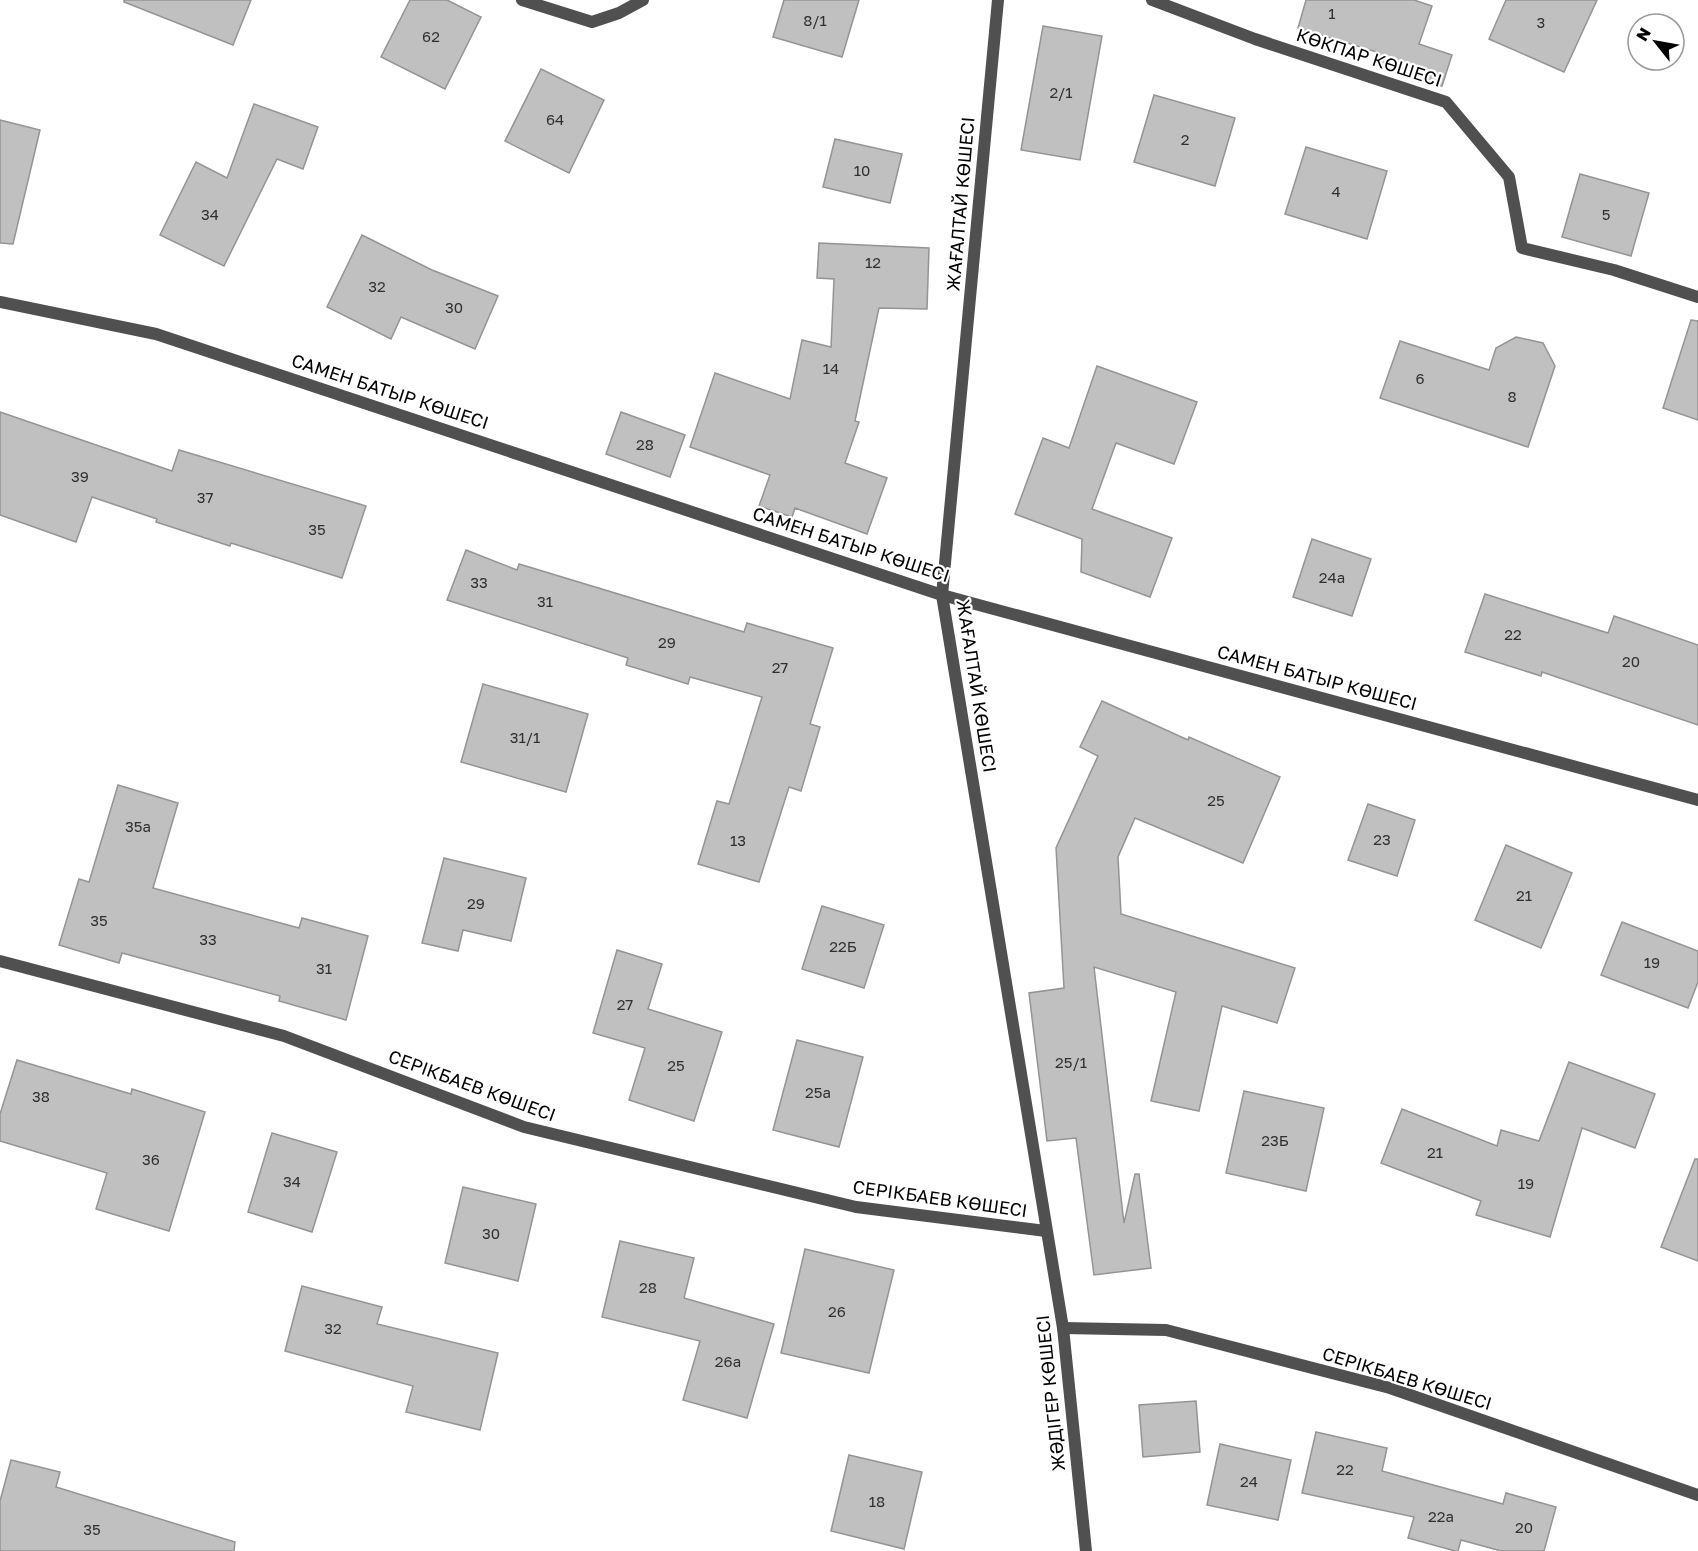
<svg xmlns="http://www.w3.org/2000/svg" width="1698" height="1551" font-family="'Golos Text',sans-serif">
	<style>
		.building { fill: #c0c0c0; stroke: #949494; stroke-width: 1.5 }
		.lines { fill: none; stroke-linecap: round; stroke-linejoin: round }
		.service { stroke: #505050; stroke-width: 12 }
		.minor { stroke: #505050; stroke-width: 12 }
		.labels { text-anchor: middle; stroke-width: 4.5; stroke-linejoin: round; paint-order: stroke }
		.number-label { font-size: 15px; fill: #303030 }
		.street-label { font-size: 18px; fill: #000; stroke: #fff }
	</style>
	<rect width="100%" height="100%" fill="#fff"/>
	<g class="building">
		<path d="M 124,0 L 251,0 L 233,45 L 124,2 Z"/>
		<path d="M 410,0 L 447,0 L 481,17 L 445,89 L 381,57 Z"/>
		<path d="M 784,0 L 859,0 L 842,57 L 773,37 Z"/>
		<path d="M 1306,0 L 1414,0 L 1432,6 L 1419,44 L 1452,55 L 1442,86 L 1376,64 L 1380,53 L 1298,28 Z"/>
		<path d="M 1506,0 L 1597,0 L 1564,72 L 1489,39 Z"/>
		<path d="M 1043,26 L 1102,36 L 1080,160 L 1021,150 Z"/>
		<path d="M 541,69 L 604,100 L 569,173 L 505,141 Z"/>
		<path d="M 1154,95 L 1235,118 L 1215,186 L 1134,162 Z"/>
		<path d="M 254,104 L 318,127 L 303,169 L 277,159 L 224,266 L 160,235 L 196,162 L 227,178 Z"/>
		<path d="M 0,120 L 40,130 L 13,244 L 0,243 Z"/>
		<path d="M 835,139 L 902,154 L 890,203 L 823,187 Z"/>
		<path d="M 1306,147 L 1387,171 L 1367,239 L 1285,214 Z"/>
		<path d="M 1580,174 L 1649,193 L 1631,256 L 1562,237 Z"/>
		<path d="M 362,235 L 432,270 L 498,296 L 475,349 L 401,317 L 391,339 L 327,307 Z"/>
		<path d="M 819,243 L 929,248 L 927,309 L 879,308 L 855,421 L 859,422 L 845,463 L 887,478 L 867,534 L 795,508 L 792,517 L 759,506 L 770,475 L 690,447 L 715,373 L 790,399 L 802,340 L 831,347 L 834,279 L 817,278 Z"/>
		<path d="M 1691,320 L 1698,321 L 1698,420 L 1663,408 Z"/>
		<path d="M 1516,337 L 1543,343 L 1555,366 L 1528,447 L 1380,398 L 1400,341 L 1489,370 L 1496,348 Z"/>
		<path d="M 1097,366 L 1197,402 L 1174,464 L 1116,443 L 1092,509 L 1172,538 L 1150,597 L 1081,572 L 1082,539 L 1015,514 L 1043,438 L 1069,448 Z"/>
		<path d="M 0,412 L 172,471 L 179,450 L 366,506 L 342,578 L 231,543 L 230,546 L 156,522 L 157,519 L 92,497 L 76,542 L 0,515 Z"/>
		<path d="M 621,412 L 685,435 L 670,477 L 606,454 Z"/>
		<path d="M 1312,539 L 1371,559 L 1352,616 L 1293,597 Z"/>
		<path d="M 466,550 L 517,570 L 519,564 L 744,632 L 747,623 L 833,648 L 810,724 L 820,727 L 801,791 L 789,787 L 759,882 L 698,864 L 717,801 L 729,804 L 762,697 L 690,677 L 688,684 L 626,665 L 628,658 L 447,600 Z"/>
		<path d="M 1485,594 L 1608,633 L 1614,616 L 1698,645 L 1698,725 L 1542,672 L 1541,676 L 1465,652 Z"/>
		<path d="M 483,684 L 588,714 L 566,792 L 461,762 Z"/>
		<path d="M 1102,701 L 1188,740 L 1189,737 L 1280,777 L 1243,863 L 1135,818 L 1118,857 L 1121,914 L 1295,968 L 1277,1023 L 1222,1006 L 1199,1111 L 1151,1101 L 1176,992 L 1094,967 L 1124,1223 L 1135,1174 L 1139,1174 L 1151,1268 L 1094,1275 L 1076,1138 L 1047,1141 L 1029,993 L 1064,988 L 1056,848 L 1098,756 L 1080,747 Z"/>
		<path d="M 118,785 L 178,803 L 153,888 L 299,928 L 302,918 L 368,936 L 346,1020 L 279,1001 L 280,996 L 122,953 L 119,963 L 59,945 L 79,879 L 89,882 Z"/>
		<path d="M 1368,804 L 1415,820 L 1397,876 L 1348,860 Z"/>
		<path d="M 1506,845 L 1572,873 L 1541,948 L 1475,920 Z"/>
		<path d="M 444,858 L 526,878 L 511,941 L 463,930 L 458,951 L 422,943 Z"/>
		<path d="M 822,906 L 884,925 L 864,988 L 802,969 Z"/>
		<path d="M 1622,922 L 1698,951 L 1698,982 L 1688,1008 L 1601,975 Z"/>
		<path d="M 617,950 L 662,964 L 648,1009 L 722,1032 L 694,1121 L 629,1100 L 645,1048 L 593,1033 Z"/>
		<path d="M 797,1040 L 863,1057 L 839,1147 L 773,1130 Z"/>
		<path d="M 17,1060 L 131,1094 L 132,1089 L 205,1112 L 169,1231 L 96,1209 L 107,1173 L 0,1141 L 0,1114 Z"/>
		<path d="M 1569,1062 L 1655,1094 L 1635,1148 L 1582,1128 L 1550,1237 L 1476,1215 L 1481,1201 L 1381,1163 L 1402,1109 L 1497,1146 L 1501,1130 L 1539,1141 Z"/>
		<path d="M 1244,1091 L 1324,1108 L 1306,1191 L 1226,1173 Z"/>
		<path d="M 272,1133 L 337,1152 L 312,1232 L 248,1212 Z"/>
		<path d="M 1695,1159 L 1698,1159 L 1698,1261 L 1661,1247 Z"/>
		<path d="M 463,1187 L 536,1204 L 518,1281 L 445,1263 Z"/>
		<path d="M 620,1241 L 694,1258 L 684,1298 L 774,1324 L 747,1418 L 683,1400 L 700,1341 L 602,1317 Z"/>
		<path d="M 805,1249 L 894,1270 L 869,1373 L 781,1353 Z"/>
		<path d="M 302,1286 L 382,1307 L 377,1324 L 498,1353 L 480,1430 L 406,1412 L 413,1386 L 285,1351 Z"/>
		<path d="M 1196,1401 L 1200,1452 L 1143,1457 L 1139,1405 Z"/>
		<path d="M 1316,1432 L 1387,1448 L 1382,1471 L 1503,1504 L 1506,1493 L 1556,1507 L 1544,1551 L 1501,1551 L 1461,1540 L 1458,1551 L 1455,1551 L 1408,1538 L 1414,1517 L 1302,1493 Z"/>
		<path d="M 1220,1444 L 1291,1460 L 1278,1520 L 1207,1505 Z"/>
		<path d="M 849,1455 L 922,1472 L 904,1549 L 831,1531 Z"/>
		<path d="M 11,1460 L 60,1472 L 56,1487 L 235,1542 L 234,1551 L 0,1551 L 0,1501 Z"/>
	</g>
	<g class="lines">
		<path class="service" d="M 522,0 L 592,22 L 619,13 L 643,0"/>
		<g class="minor">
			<path d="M 998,0 L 942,595 L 1063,1328 L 1086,1551"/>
			<path d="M 1152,0 L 1255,39 L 1446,102 L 1509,177 L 1522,248 L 1614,270 L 1698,297"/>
			<path d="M 0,302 L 156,334 L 942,595 L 1698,800"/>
			<path d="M 0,961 L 284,1036 L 524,1127 L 856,1207 L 1046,1231"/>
			<path d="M 1063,1328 L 1166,1330 L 1390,1388 L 1698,1495"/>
		</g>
	</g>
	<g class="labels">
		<g class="number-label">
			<text x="1332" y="19">1</text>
			<text x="815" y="26">8/1</text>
			<text x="1541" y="28">3</text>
			<text x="431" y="42">62</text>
			<text x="1061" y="98">2/1</text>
			<text x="555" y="125">64</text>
			<text x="1185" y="145">2</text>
			<text x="862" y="176">10</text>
			<text x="1336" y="197">4</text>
			<text x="210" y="220">34</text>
			<text x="1606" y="220">5</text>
			<text x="873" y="268">12</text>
			<text x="377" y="292">32</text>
			<text x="454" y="313">30</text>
			<text x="831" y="374">14</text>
			<text x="1420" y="384">6</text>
			<text x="1512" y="402">8</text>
			<text x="645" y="450">28</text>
			<text x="80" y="482">39</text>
			<text x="205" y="503">37</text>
			<text x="317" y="535">35</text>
			<text x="1332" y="583">24а</text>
			<text x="479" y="588">33</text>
			<text x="545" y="607">31</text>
			<text x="1513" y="640">22</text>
			<text x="667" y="648">29</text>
			<text x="1631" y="667">20</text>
			<text x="780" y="673">27</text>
			<text x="525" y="743">31/1</text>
			<text x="1216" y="806">25</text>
			<text x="138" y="832">35а</text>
			<text x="1382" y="845">23</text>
			<text x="738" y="846">13</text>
			<text x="1524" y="901">21</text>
			<text x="476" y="909">29</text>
			<text x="99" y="926">35</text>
			<text x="208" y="945">33</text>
			<text x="843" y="952">22Б</text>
			<text x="1652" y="968">19</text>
			<text x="324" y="974">31</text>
			<text x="625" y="1010">27</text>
			<text x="1071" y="1068">25/1</text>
			<text x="676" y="1071">25</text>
			<text x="818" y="1098">25а</text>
			<text x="41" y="1102">38</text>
			<text x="1275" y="1146">23Б</text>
			<text x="1435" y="1158">21</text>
			<text x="151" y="1165">36</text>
			<text x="292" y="1187">34</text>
			<text x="1526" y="1189">19</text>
			<text x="491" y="1239">30</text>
			<text x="648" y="1293">28</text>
			<text x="837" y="1317">26</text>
			<text x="333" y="1334">32</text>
			<text x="728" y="1367">26а</text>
			<text x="1345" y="1475">22</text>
			<text x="1249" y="1487">24</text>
			<text x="877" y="1507">18</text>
			<text x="1441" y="1522">22а</text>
			<text x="1524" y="1533">20</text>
			<text x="92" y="1535">35</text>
		</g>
		<g class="street-label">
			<text transform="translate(1369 58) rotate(18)" y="6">КӨКПАР КӨШЕСІ</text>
			<text transform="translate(961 204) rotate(-85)" y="6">ЖАҒАЛТАЙ КӨШЕСІ</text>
			<text transform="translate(390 392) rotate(18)" y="6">САМЕН БАТЫР КӨШЕСІ</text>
			<text transform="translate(851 545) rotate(18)" y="6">САМЕН БАТЫР КӨШЕСІ</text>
			<text transform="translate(1317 678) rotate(15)" y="6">САМЕН БАТЫР КӨШЕСІ</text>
			<text transform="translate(976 686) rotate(81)" y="6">ЖАҒАЛТАЙ КӨШЕСІ</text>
			<text transform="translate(472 1086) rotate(20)" y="6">СЕРІКБАЕВ КӨШЕСІ</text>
			<text transform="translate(940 1199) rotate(8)" y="6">СЕРІКБАЕВ КӨШЕСІ</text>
			<text transform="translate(1407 1379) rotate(17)" y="6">СЕРІКБАЕВ КӨШЕСІ</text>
			<text transform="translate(1051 1393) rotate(-96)" y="6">ЖӘДІГЕР КӨШЕСІ</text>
		</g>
	</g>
	<g transform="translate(1656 42) rotate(301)"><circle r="28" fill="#ffffff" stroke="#999999" stroke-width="1.5"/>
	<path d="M0-4.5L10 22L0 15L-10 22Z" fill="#000000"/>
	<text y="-9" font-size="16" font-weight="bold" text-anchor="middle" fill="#000000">N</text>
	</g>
</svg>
